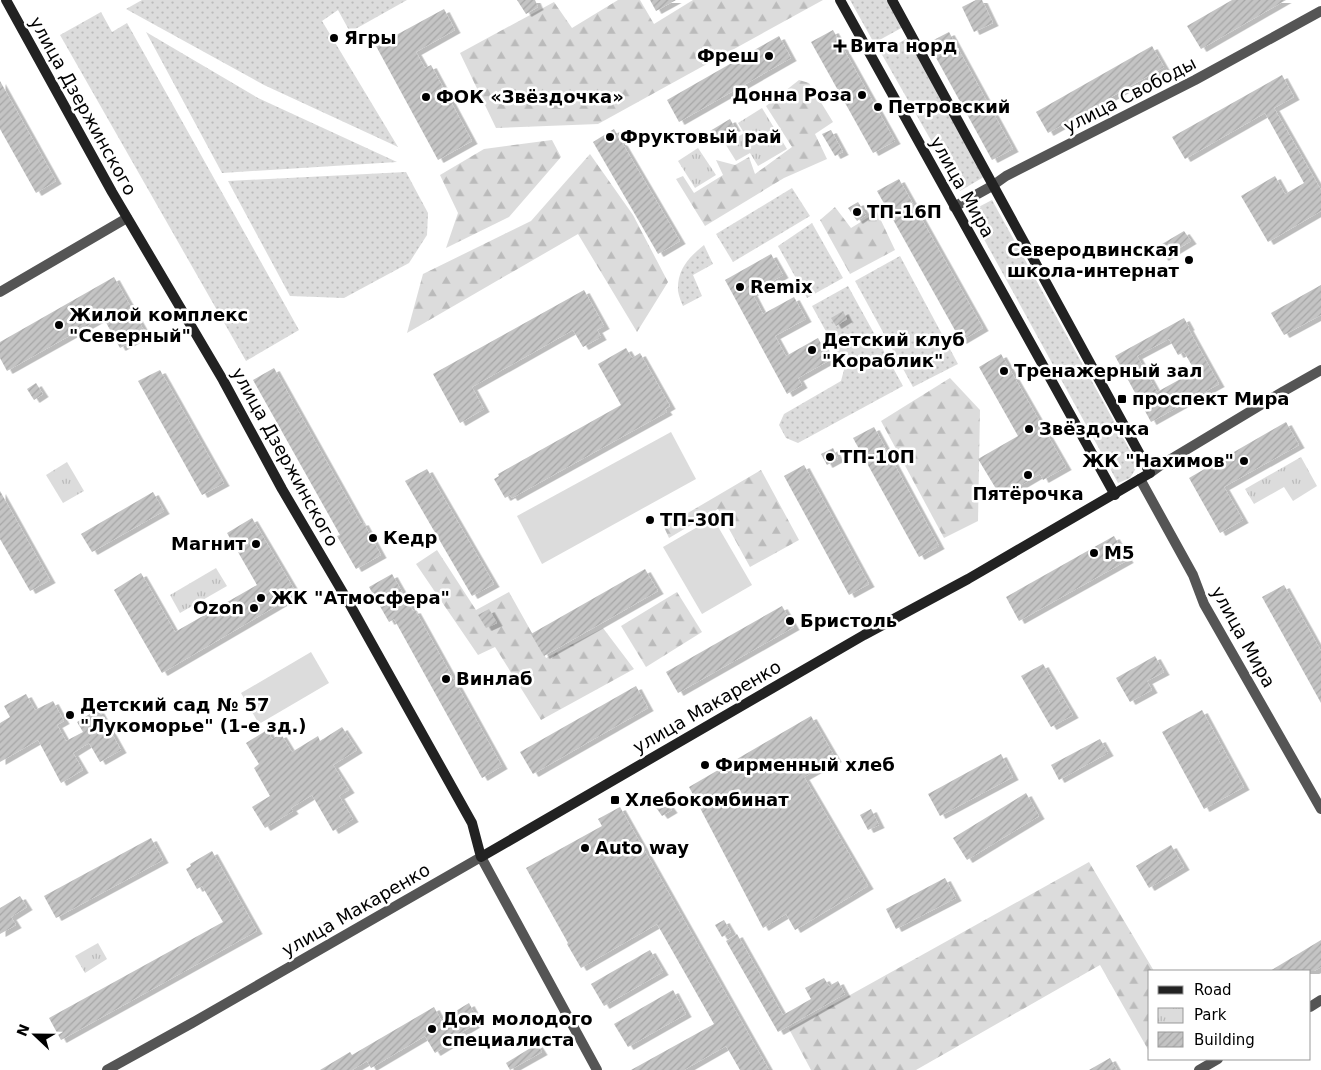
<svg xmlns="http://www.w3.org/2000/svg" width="1321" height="1070" font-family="'DejaVu Sans',sans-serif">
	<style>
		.grass { fill: url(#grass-dots) }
		.forest { fill: url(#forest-firs) }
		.park { fill: url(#park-tufts) }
		.pitch { fill: #dcdcdc }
		.building { fill: url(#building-hatch); fill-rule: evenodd; filter: url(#shadow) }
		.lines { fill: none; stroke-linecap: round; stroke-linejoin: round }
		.street { stroke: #555; stroke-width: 10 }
		.secondary { stroke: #222; stroke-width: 10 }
		.poi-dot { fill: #000; stroke: #fff; stroke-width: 2 }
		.labels { text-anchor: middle; stroke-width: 5; stroke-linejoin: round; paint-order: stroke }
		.poi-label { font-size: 18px; font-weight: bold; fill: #000; stroke: #fff; text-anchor: start }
		.street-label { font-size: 18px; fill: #000; stroke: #fff }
	</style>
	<defs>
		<pattern id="grass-dots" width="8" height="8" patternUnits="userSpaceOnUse" patternTransform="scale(1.25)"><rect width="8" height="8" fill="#dcdcdc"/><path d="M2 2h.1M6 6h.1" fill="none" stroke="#bbb" stroke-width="1.8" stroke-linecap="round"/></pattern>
		<pattern id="forest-firs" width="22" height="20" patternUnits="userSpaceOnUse" patternTransform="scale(1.25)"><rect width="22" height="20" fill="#dcdcdc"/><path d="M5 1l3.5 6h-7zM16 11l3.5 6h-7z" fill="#bbb"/></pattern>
		<pattern id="park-tufts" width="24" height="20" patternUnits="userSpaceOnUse" patternTransform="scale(1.25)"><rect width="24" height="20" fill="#dcdcdc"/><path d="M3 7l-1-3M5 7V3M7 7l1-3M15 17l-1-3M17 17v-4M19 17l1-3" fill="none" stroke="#bbb"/></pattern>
		<pattern id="building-hatch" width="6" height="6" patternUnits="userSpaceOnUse" patternTransform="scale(1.25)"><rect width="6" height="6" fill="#c4c4c4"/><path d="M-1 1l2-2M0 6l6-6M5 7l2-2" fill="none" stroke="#a7a7a7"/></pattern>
		<filter id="shadow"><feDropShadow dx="5.5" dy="3" stdDeviation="0" flood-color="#0004"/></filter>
	</defs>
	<rect width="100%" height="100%" fill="#fff"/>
	<g class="grass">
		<path d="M 142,0 L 407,0 L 350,32 L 338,10 L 322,21 L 398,147 L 264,85 L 126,9 Z"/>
		<path d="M 850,0 L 890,0 L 905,26 L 874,43 Z"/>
		<path d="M 101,12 L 112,32 L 127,23 L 299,330 L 246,361 L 60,35 Z"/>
		<path d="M 146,32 L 258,98 L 397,162 L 222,173 Z"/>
		<path d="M 908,38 L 987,175 L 960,191 L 881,53 Z"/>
		<path d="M 406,172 L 428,213 L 427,235 L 409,263 L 344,298 L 290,296 L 228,181 Z"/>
		<path d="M 792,188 L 810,216 L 733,262 L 716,234 Z"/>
		<path d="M 992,200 L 1138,465 L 1130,478 L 1118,483 L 969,212 Z"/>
		<path d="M 812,223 L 843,278 L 807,298 L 778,246 Z"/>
		<path d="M 704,245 L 713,264 L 693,275 L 702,296 L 683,306 C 681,302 679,296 678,291 C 677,270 688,258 704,245 Z"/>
		<path d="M 900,256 L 958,364 L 913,387 L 855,281 Z"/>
		<path d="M 848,286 L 903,386 L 798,443 L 786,438 L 779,425 L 784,414 L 841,381 L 845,366 L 812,306 Z"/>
	</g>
	<g class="forest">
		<path d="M 618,0 L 640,0 L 654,24 L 693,0 L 823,0 L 598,124 L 496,128 L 460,53 L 554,2 L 572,28 Z"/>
		<path d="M 799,80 L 809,83 L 833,122 L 815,134 L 827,159 L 784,178 L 705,226 L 676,179 L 683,176 L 694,193 L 723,175 L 716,160 L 735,165 L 749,157 L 755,174 L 792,147 L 766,106 Z"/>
		<path d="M 552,140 L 561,157 L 509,217 L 446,248 L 458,213 L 440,175 L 484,149 Z"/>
		<path d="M 590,154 L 633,215 L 668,282 L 637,332 L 578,234 L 407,333 L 423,274 L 531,221 Z"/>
		<path d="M 835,207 L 851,228 L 877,212 L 895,250 L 850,274 L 820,220 Z"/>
		<path d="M 950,378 L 980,410 L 978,521 L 944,538 L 881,421 Z"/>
		<path d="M 761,470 L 799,540 L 750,567 L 718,509 L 669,538 L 664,527 Z"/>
		<path d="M 437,550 L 476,610 L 509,592 L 546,658 L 603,628 L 634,669 L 541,720 L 495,647 L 478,655 L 416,564 Z"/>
		<path d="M 677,592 L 702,632 L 646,667 L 621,626 Z"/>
		<path d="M 1089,862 L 1154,971 L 1150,971 L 1150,1053 L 1100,965 L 916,1070 L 811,1070 L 789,1029 Z"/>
	</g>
	<g class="park">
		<path d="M 762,108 L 787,149 L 758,166 L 750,153 L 736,161 L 726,145 L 744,133 L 738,123 Z"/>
		<path d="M 698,148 L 716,175 L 695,188 L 678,161 Z"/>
		<path d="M 1301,457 L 1317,486 L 1293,501 L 1284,487 L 1254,504 L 1245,489 Z"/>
		<path d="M 67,462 L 84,491 L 63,503 L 46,475 Z"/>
		<path d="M 216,568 L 227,586 L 180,613 L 170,595 Z"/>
		<path d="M 98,943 L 107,959 L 85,973 L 75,956 Z"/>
	</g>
	<g class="pitch">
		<path d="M 671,432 L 696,479 L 542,564 L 517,516 Z"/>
		<path d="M 713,518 L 752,585 L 702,614 L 663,547 Z"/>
		<path d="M 311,652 L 329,683 L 259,724 L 241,693 Z"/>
	</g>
	<g class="building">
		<path d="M 517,0 L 535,0 L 538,7 L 526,14 Z"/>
		<path d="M 650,0 L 676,0 L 656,11 Z"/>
		<path d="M 976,0 L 982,0 L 993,23 L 974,32 L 962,7 Z"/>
		<path d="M 1232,0 L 1286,0 L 1201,49 L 1187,26 Z"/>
		<path d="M 444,9 L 455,30 L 416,52 L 425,68 L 431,65 L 472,141 L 438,160 L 376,46 Z"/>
		<path d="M 833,30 L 895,141 L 873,153 L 811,42 Z"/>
		<path d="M 949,32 L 1013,149 L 992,160 L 928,43 Z"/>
		<path d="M 779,36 L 791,58 L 679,122 L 667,100 Z"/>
		<path d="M 1152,46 L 1164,67 L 1048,133 L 1036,112 Z"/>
		<path d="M 1282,75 L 1294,97 L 1274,108 L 1321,190 L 1321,211 L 1268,242 L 1241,196 L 1275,176 L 1285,194 L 1304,183 L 1265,113 L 1185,159 L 1172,137 Z"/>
		<path d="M 0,81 L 56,181 L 36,193 L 0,129 Z"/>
		<path d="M 730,119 L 735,128 L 716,140 L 710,131 Z"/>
		<path d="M 614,129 L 680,241 L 658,254 L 593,142 Z"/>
		<path d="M 831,130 L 843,152 L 835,156 L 822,134 Z"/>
		<path d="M 899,179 L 983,328 L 961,341 L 877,191 Z"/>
		<path d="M 858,202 L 866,215 L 857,221 L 848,208 Z"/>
		<path d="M 1184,231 L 1191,241 L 1163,258 L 1157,247 Z"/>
		<path d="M 771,254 L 783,275 L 752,293 L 763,314 L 794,297 L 806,319 L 775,336 L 786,356 L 818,338 L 830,360 L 798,378 L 802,385 L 787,394 L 725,280 Z"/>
		<path d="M 114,277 L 146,334 L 120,348 L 103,317 L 7,371 L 0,358 L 0,342 Z"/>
		<path d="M 1321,285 L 1321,315 L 1284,335 L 1271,313 Z"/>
		<path d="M 584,290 L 604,326 L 597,330 L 601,337 L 583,347 L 573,330 L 472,387 L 484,409 L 460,423 L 433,374 Z"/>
		<path d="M 843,311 L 847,319 L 836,326 L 831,318 Z"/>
		<path d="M 1184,318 L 1189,327 L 1188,328 L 1219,384 L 1151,422 L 1115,356 ZM 1169,339 L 1178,355 L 1184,352 L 1195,371 L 1157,392 L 1137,356 Z"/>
		<path d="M 626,348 L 632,358 L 640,353 L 670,406 L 665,409 L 667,412 L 512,498 L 510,495 L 505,498 L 494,479 L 499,476 L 498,474 L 621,405 L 598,364 Z"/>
		<path d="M 1001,354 L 1066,467 L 1043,480 L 1040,474 L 1001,497 L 978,459 L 1018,436 L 979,367 Z"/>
		<path d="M 274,368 L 361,523 L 363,522 L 381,555 L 356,569 L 337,536 L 340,535 L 253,380 Z"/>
		<path d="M 160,370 L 224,483 L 202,495 L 138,381 Z"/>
		<path d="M 36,383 L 43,394 L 34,400 L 27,389 Z"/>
		<path d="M 1286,422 L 1299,445 L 1224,487 L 1243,520 L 1220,533 L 1189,478 Z"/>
		<path d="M 874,427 L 939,546 L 919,557 L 853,438 Z"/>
		<path d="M 833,448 L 838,459 L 827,465 L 821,454 Z"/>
		<path d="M 804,465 L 869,584 L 849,595 L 784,476 Z"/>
		<path d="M 427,469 L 494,584 L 472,596 L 405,481 Z"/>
		<path d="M 0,491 L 50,580 L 30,591 L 0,539 Z"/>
		<path d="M 153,492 L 164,511 L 92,552 L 81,534 Z"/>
		<path d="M 252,518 L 297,594 L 162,673 L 114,590 L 141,573 L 175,632 L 257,585 L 227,533 Z"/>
		<path d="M 1114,536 L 1128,560 L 1019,621 L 1006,597 Z"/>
		<path d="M 645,569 L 658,591 L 544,656 L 531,634 Z"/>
		<path d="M 392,574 L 413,611 L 415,610 L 502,766 L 482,778 L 394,619 L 389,622 L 369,587 Z"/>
		<path d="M 1284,585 L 1321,651 L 1321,703 L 1262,597 Z"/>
		<path d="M 782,606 L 794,627 L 678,693 L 666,672 Z"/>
		<path d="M 489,609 L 497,623 L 486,628 L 478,615 Z"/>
		<path d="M 1155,656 L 1164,672 L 1147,681 L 1152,690 L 1130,702 L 1116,678 Z"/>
		<path d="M 1043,664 L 1073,715 L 1051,727 L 1021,676 Z"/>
		<path d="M 636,686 L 648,708 L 533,774 L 520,752 Z"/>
		<path d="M 26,694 L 35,710 L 53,701 L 64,721 L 57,725 L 66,741 L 83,732 L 77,722 L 98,709 L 121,750 L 100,762 L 89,743 L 73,753 L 83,770 L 61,783 L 38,740 L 0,762 L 0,723 L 10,717 L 4,706 Z"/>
		<path d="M 1202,710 L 1244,787 L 1204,809 L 1162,732 Z"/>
		<path d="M 811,716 L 836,759 L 804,777 L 868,886 L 795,930 L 786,914 L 763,928 L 689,787 Z"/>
		<path d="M 342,727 L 357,750 L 333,765 L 349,790 L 339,796 L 353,819 L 333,831 L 312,795 L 291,808 L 293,811 L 265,828 L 252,807 L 270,796 L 254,768 L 259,764 L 246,743 L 267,730 L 272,739 L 281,734 L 292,752 L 318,736 L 320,741 Z"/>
		<path d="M 1100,739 L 1108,753 L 1059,780 L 1051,765 Z"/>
		<path d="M 1001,754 L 1013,777 L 940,816 L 928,794 Z"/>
		<path d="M 1026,793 L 1039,816 L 967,860 L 953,838 Z"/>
		<path d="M 665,800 L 672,810 L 662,816 L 655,806 Z"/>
		<path d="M 620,807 L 769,1070 L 740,1070 L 726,1046 L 684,1070 L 631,1070 L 714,1024 L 657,924 L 581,968 L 567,944 L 568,943 L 526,868 L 602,826 L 598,819 Z"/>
		<path d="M 871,809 L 879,825 L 868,830 L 860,815 Z"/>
		<path d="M 151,838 L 163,860 L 56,918 L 44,896 Z"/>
		<path d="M 1171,845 L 1184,867 L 1149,888 L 1136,866 Z"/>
		<path d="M 212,851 L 257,931 L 61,1040 L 49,1018 L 223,922 L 202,886 L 197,889 L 186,869 L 191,866 L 190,864 Z"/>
		<path d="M 945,878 L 956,898 L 896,929 L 886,909 Z"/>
		<path d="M 20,896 L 27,907 L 11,917 L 16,925 L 0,934 L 0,908 Z"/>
		<path d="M 724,920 L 731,932 L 722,937 L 715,925 Z"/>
		<path d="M 737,934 L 783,1015 L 811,999 L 805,988 L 824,978 L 829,986 L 838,981 L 845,994 L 778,1032 L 726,941 Z"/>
		<path d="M 1321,940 L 1321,967 L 1314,971 L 1270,971 Z"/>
		<path d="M 650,950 L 663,972 L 604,1006 L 591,984 Z"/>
		<path d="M 673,990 L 686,1014 L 628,1047 L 614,1024 Z"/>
		<path d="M 469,1003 L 479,1022 L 454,1037 L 456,1040 L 435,1053 L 425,1036 L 371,1068 L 367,1061 L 352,1070 L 320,1070 L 350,1052 L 352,1055 L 434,1007 L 441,1020 Z"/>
		<path d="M 537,1044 L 542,1052 L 510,1070 L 506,1063 Z"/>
		<path d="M 1110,1058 L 1117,1070 L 1089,1070 Z"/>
	</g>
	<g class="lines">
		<g class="street">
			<path d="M 954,207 L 992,186 L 1006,176 L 1195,80 L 1321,11"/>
			<path d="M 0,292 L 127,218"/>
			<path d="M 1150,473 L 1161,465 L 1284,391 L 1321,370"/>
			<path d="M 1140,479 L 1193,575 L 1204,604 L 1321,809"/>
			<path d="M 1310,1007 L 1321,1000"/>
			<path d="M 107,1070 L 192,1023 L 481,857 L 597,1070"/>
			<path d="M 1199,1070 L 1218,1059"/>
		</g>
		<g class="secondary">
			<path d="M 6,0 L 112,192 L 223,380 L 282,489 L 349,603 L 472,823 L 481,857 L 864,635 L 968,579 L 1150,473 L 892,0"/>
			<path d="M 840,0 L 1115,495"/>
		</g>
	</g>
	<g class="poi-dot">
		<circle cx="334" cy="38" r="5"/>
		<path d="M837.5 38.5h5v5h5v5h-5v5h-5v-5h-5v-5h5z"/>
		<circle cx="769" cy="56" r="5"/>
		<circle cx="862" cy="95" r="5"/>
		<circle cx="426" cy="97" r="5"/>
		<circle cx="878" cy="107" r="5"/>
		<circle cx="610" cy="137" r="5"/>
		<circle cx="857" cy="212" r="5"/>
		<circle cx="1189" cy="260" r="5"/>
		<circle cx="740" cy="287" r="5"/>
		<circle cx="59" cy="325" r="5"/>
		<circle cx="812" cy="350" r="5"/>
		<circle cx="1004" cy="371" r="5"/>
		<rect x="1117" y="394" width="10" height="10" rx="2.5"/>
		<circle cx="1029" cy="429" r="5"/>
		<circle cx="830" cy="457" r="5"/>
		<circle cx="1244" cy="461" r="5"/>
		<circle cx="1028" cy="475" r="5"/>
		<circle cx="650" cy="520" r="5"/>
		<circle cx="373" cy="538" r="5"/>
		<circle cx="256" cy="544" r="5"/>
		<circle cx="1094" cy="553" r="5"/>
		<circle cx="261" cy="598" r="5"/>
		<circle cx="254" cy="608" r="5"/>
		<circle cx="790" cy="621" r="5"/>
		<circle cx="446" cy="679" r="5"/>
		<circle cx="70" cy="715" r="5"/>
		<circle cx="705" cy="765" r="5"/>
		<rect x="610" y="795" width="10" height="10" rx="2.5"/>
		<circle cx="585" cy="848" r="5"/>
		<circle cx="432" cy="1029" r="5"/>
	</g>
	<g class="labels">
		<g class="poi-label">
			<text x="344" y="44">Ягры</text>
			<text x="850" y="52">Вита норд</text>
			<text x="759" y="62" text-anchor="end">Фреш</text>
			<text x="852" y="101" text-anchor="end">Донна Роза</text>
			<text x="436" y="103">ФОК «Звёздочка»</text>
			<text x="888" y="113">Петровский</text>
			<text x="620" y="143">Фруктовый рай</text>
			<text x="867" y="218">ТП-16П</text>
			<text x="1179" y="256" text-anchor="end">Северодвинская<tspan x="1179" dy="21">школа-интернат</tspan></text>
			<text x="750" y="293">Remix</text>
			<text x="69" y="321">Жилой комплекс<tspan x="69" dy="21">"Северный"</tspan></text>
			<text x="822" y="346">Детский клуб<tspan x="822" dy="21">"Кораблик"</tspan></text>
			<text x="1014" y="377">Тренажерный зал</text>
			<text x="1132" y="405">проспект Мира</text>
			<text x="1039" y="435">Звёздочка</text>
			<text x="840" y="463">ТП-10П</text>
			<text x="1234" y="467" text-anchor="end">ЖК "Нахимов"</text>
			<text x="1028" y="500" text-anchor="middle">Пятёрочка</text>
			<text x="660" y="526">ТП-30П</text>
			<text x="383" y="544">Кедр</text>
			<text x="246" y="550" text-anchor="end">Магнит</text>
			<text x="1104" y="559">М5</text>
			<text x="271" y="604">ЖК "Атмосфера"</text>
			<text x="244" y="614" text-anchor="end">Ozon</text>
			<text x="800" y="627">Бристоль</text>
			<text x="456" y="685">Винлаб</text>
			<text x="80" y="711">Детский сад № 57<tspan x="80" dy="21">"Лукоморье" (1-е зд.)</tspan></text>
			<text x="715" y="771">Фирменный хлеб</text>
			<text x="625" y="806">Хлебокомбинат</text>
			<text x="595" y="854">Auto way</text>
			<text x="442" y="1025">Дом молодого<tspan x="442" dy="21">специалиста</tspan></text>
		</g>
		<g class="street-label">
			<text transform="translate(1130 95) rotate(-27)" y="6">улица Свободы</text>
			<text transform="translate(83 106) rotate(61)" y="6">улица Дзержинского</text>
			<text transform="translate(962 187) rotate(61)" y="6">улица Мира</text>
			<text transform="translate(285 457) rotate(61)" y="6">улица Дзержинского</text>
			<text transform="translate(1243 637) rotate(61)" y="6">улица Мира</text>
			<text transform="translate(707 707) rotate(-30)" y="6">улица Макаренко</text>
			<text transform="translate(356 910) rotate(-30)" y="6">улица Макаренко</text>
		</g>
	</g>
	<rect x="1148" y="970" width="162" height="90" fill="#ffffff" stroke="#999999"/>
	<rect x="1158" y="986" width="25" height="8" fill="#222222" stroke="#999999"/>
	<text x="1194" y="995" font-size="15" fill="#000000">Road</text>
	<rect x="1158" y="1008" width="25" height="15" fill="url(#park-tufts)" stroke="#999999"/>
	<text x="1194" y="1020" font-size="15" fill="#000000">Park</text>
	<rect x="1158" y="1032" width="25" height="15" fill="url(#building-hatch)" stroke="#999999"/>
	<text x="1194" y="1045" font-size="15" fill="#000000">Building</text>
	<g transform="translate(35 1035) rotate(292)" stroke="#ffffff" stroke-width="4" paint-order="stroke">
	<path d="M0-4L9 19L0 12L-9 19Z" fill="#000000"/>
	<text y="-8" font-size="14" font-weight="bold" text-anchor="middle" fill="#000000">N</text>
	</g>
</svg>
